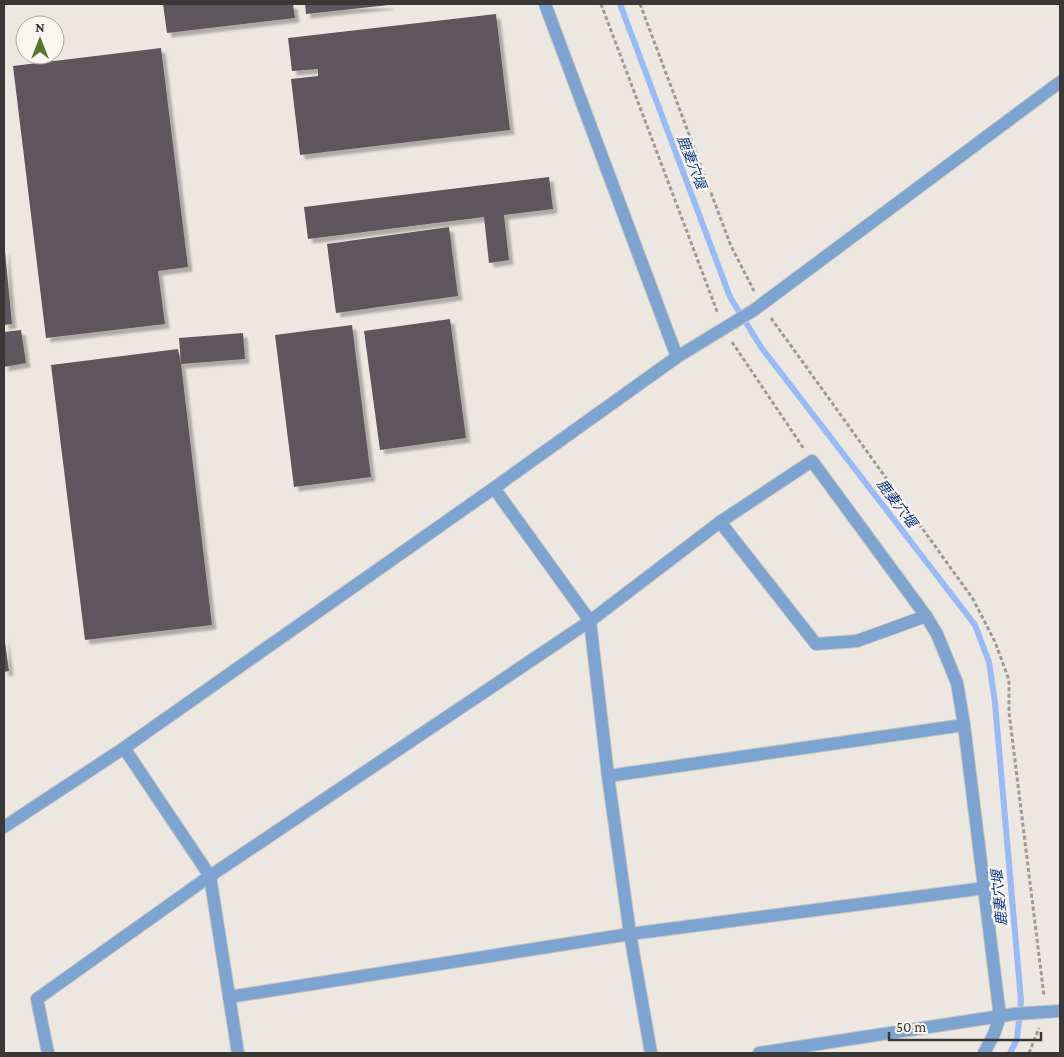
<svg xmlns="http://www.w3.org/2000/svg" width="1064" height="1057" font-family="'Crimson Pro','Noto Sans JP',serif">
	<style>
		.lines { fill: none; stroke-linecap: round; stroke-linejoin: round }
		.stream { stroke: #99baf5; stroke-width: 6 }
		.building { fill: #5d575b; filter: url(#shadow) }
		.minor-casing { stroke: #c8c5bf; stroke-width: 14 }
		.path { stroke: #9e9b96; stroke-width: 3; stroke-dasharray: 4 2.5; stroke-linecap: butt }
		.minor { stroke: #7da4d1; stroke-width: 12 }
		.labels { text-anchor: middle; stroke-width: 5; stroke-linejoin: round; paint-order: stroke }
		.water-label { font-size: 14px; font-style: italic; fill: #0d368a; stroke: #f9f5ef }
	</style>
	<defs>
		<filter id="shadow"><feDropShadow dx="4.5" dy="4.5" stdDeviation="1" flood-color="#0004"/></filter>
	</defs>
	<rect width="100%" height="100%" fill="#ece8e1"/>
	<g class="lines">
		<path class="stream" d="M 620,4 L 730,297 L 761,347 L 975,625 L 989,662 L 995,703 L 1021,1001 L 1017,1039 L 1010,1053"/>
	</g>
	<g class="building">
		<path d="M 163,4 L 293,4 L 295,18 L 167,33 Z"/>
		<path d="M 305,4 L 389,4 L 389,5 L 306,14 Z"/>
		<path d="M 496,14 L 510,130 L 300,155 L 291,79 L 318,76 L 318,69 L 292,71 L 288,38 Z"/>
		<path d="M 161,48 L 188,267 L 158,271 L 165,324 L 46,338 L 13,66 Z"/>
		<path d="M 549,177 L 553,209 L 504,215 L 509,260 L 489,263 L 484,217 L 308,239 L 304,207 Z"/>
		<path d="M 449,227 L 458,296 L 336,313 L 327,244 Z"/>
		<path d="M 4,251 L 5,251 L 12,324 L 4,325 Z"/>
		<path d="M 450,319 L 466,438 L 380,450 L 364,331 Z"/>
		<path d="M 352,325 L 371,477 L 294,487 L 275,335 Z"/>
		<path d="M 21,330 L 26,363 L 4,367 L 4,332 Z"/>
		<path d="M 243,333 L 245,359 L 181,364 L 179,338 Z"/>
		<path d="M 178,349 L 181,364 L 212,625 L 85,640 L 51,365 Z"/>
		<path d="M 4,635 L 9,671 L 4,672 Z"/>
	</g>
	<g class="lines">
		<g class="minor-casing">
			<g id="minor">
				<path d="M 545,4 L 677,357"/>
				<path d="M 494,488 L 590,621 L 608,776 L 630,934 L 651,1053"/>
				<path d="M 720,522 L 816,644 L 857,641 L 926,616"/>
				<path d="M 124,748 L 210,876 L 238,1053"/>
				<path d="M 608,776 L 964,725"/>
				<path d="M 4,827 L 124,748 L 494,488 L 677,357 L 754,310 L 1060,82"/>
				<path d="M 229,997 L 630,934 L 985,888"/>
				<path d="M 48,1053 L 37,999 L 210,876 L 590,621 L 720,522 L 812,461 L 926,616 L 937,634 L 957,683 L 964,725 L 1000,1017 L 994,1034 L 984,1053"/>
				<path d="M 759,1053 L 1014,1014 L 1060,1011"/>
			</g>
		</g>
		<g class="path">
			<path d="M 601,4 L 718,314"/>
			<path d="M 640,4 L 731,246 L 754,291"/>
			<path d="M 771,318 L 973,599 L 995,642 L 1009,680 L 1009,712 L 1044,996"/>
			<path d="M 732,342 L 804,449"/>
			<path d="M 1029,1053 L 1039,1028"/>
		</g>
		<use href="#minor" class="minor"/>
	</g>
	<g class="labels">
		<g class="water-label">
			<text transform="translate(692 162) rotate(69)" y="5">鹿妻穴堰</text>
			<text transform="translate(897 503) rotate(53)" y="5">鹿妻穴堰</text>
			<text transform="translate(999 898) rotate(-95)" y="5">鹿妻穴堰</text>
		</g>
	</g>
	<rect width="1064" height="1057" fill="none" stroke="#3a3836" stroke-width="10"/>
	<g transform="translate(40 40)"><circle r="24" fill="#f9f5ef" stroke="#ada9a5"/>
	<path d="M0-4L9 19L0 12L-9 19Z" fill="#58772d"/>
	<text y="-8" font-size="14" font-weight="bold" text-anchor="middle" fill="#3a3836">N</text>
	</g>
	<path d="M889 1032v8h152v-8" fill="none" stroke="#3a3836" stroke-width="2.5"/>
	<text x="896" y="1032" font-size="15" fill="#3a3836" stroke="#f9f5ef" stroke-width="4" paint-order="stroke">50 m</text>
</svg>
